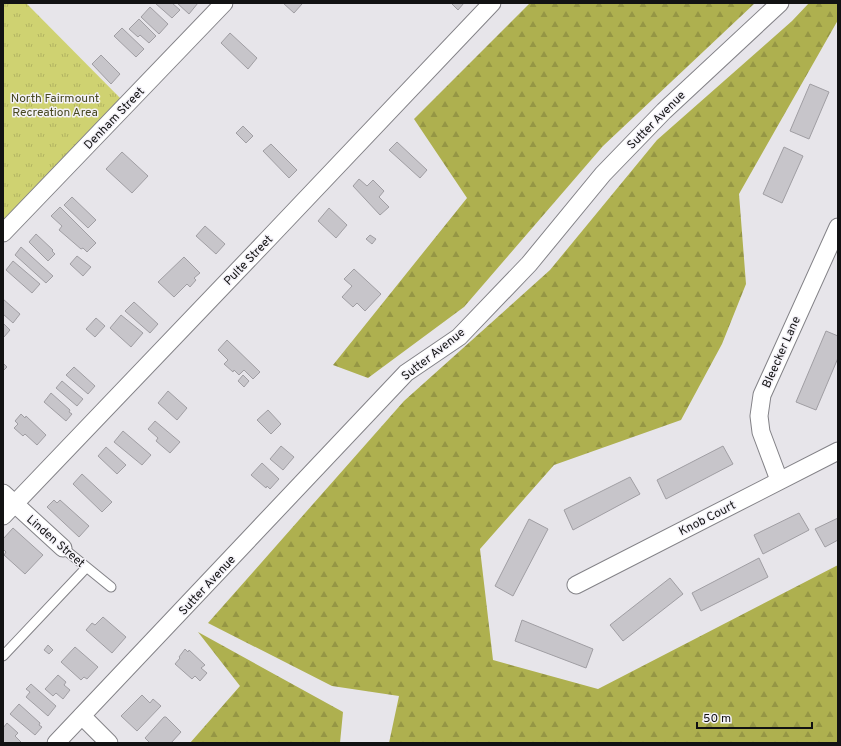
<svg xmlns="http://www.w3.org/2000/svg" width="841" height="746" font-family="Overpass,sans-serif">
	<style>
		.grass { fill: url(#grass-tufts) }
		.forest { fill: url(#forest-firs) }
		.building { fill: #c7c5ca; stroke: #a09ea3 }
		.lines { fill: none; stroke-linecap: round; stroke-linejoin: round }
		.service-casing { stroke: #838287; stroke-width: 11 }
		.minor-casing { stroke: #838287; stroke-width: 19 }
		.service { stroke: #fff; stroke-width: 9 }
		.minor { stroke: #fff; stroke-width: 17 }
		.labels { text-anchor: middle; stroke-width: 3; stroke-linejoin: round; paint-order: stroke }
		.park-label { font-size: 12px; fill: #474820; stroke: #f4f2f8 }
		.street-label { font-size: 12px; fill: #121213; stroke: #f4f2f8 }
	</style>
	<defs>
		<pattern id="grass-tufts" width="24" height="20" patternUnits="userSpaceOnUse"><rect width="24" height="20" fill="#cfd271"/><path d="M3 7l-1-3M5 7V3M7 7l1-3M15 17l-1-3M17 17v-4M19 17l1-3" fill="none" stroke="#b1b361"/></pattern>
		<pattern id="forest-firs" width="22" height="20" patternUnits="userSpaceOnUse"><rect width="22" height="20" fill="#aeb04f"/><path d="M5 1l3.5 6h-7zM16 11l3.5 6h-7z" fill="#959644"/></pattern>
	</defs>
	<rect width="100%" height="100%" fill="#e7e5ea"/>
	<path class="grass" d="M 3,3 L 26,3 L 127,105 L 3,233 Z"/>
	<g class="forest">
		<path d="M 530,3 L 755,3 L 603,146 L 464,307 L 368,378 L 333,365 L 467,198 L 414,119 Z"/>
		<path d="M 809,3 L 838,3 L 838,20 L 739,194 L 746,284 L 722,344 L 681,420 L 554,465 L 480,549 L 493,660 L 598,689 L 838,565 L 838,743 L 389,743 L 399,696 L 332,686 L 208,623 L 404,401 L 550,270 L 657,140 L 792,21 Z"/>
		<path d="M 198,632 L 343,712 L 340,743 L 190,743 L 240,686 Z"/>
	</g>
	<g class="building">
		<path d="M 155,3 L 172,3 L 180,10 L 172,18 Z"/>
		<path d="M 177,3 L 198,3 L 189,14 Z"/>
		<path d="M 283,3 L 301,3 L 302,4 L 294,13 Z"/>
		<path d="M 451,3 L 464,3 L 458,10 Z"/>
		<path d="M 150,7 L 168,24 L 159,34 L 141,17 Z"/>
		<path d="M 139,19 L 156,36 L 149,43 L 140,35 L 138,37 L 129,29 Z"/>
		<path d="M 122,28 L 144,49 L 136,57 L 114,36 Z"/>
		<path d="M 230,33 L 257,58 L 248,69 L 221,43 Z"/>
		<path d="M 101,55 L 120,74 L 111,84 L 92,64 Z"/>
		<path d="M 810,84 L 829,92 L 809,139 L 790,131 Z"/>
		<path d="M 243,126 L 253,136 L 246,143 L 236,133 Z"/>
		<path d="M 397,142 L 427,170 L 420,178 L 389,150 Z"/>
		<path d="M 271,144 L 297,170 L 289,178 L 263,151 Z"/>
		<path d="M 784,147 L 803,156 L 782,203 L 763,194 Z"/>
		<path d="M 122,152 L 148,176 L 132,193 L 106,169 Z"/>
		<path d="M 359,179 L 367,186 L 373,180 L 384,191 L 379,197 L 389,207 L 380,215 L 353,186 Z"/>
		<path d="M 72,197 L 96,220 L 88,228 L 64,205 Z"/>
		<path d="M 60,207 L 96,243 L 87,252 L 83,248 L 81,249 L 59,230 L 62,226 L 51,216 Z"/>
		<path d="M 329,208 L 347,225 L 336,238 L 318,221 Z"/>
		<path d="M 205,226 L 225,244 L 216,254 L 196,236 Z"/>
		<path d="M 36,234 L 53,250 L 52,251 L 55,254 L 48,261 L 29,242 Z"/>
		<path d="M 370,235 L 376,239 L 372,244 L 366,239 Z"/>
		<path d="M 21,247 L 53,276 L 46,283 L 15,255 Z"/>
		<path d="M 77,256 L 91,267 L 83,276 L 70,264 Z"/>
		<path d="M 184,257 L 200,273 L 194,278 L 196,280 L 190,287 L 187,284 L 174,297 L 158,282 Z"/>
		<path d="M 13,261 L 40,284 L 32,293 L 6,270 Z"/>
		<path d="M 354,269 L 381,294 L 365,311 L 357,303 L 353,307 L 342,297 L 352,286 L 344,279 Z"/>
		<path d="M 3,299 L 20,314 L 13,323 L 3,314 Z"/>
		<path d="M 134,302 L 158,324 L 150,333 L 125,311 Z"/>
		<path d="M 121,315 L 143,333 L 131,347 L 110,328 Z"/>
		<path d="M 96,318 L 105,326 L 95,337 L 86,329 Z"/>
		<path d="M 3,323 L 10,330 L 4,337 L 3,335 Z"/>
		<path d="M 826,331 L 838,336 L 838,358 L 816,410 L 796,402 Z"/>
		<path d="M 227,340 L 260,372 L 253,379 L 244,370 L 239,375 L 234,370 L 233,372 L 224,364 L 228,360 L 218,350 Z"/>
		<path d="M 3,363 L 7,367 L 3,371 Z"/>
		<path d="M 74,367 L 95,386 L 88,394 L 66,375 Z"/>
		<path d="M 243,375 L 249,381 L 244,387 L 238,381 Z"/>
		<path d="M 62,381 L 83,399 L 77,406 L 56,388 Z"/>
		<path d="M 168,391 L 187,408 L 177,420 L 158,403 Z"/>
		<path d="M 51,393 L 70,410 L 69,412 L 72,414 L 66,421 L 44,402 Z"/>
		<path d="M 268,410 L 281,424 L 271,434 L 257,420 Z"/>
		<path d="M 21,414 L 25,418 L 26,416 L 46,435 L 37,445 L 25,434 L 23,436 L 14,428 L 18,424 L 15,421 Z"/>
		<path d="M 155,421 L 180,442 L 170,453 L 156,441 L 158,438 L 148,429 Z"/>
		<path d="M 123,431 L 151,455 L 142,465 L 114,442 Z"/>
		<path d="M 281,446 L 294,457 L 283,470 L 270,459 Z"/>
		<path d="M 723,446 L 733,464 L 666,499 L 657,480 Z"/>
		<path d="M 106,447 L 126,465 L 117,474 L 98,456 Z"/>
		<path d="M 262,463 L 279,479 L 270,489 L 267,486 L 266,488 L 251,475 Z"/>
		<path d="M 82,474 L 112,502 L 102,512 L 73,484 Z"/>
		<path d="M 630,477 L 640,494 L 573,530 L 564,510 Z"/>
		<path d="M 54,500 L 57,503 L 60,500 L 89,526 L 79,537 L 47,507 Z"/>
		<path d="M 799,513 L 809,530 L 763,554 L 754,535 Z"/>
		<path d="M 838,518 L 838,540 L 825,547 L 815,529 Z"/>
		<path d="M 529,519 L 548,529 L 513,596 L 495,586 Z"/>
		<path d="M 13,528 L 43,555 L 25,574 L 4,555 L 6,552 L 3,549 L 3,539 Z"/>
		<path d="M 759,558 L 768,577 L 701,611 L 692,593 Z"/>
		<path d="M 670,578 L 683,594 L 623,641 L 610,625 Z"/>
		<path d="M 103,617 L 126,637 L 112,653 L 86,630 L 92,623 L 95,625 Z"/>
		<path d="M 522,620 L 593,649 L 586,668 L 515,641 Z"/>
		<path d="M 48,645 L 53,650 L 49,654 L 44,650 Z"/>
		<path d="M 75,647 L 98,667 L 87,679 L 84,677 L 81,680 L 61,662 Z"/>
		<path d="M 185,649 L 188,652 L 189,650 L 205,665 L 201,668 L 207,673 L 200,681 L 195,676 L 192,679 L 175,664 L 180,658 L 179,657 Z"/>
		<path d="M 58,675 L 66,682 L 64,685 L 70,690 L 63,699 L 56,693 L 53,696 L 45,689 Z"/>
		<path d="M 31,684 L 56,706 L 48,716 L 26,697 L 30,692 L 26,689 Z"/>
		<path d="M 142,695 L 150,703 L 153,699 L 161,706 L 137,731 L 121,716 Z"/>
		<path d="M 19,704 L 40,723 L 39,725 L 42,727 L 35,735 L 10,714 Z"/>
		<path d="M 164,717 L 166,717 L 181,732 L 171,743 L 150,743 L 145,738 Z"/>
		<path d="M 7,723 L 18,733 L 15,736 L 21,742 L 20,743 L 3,743 L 3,728 Z"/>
	</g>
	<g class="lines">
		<g class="service-casing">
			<g id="service">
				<path d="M 63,548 L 111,587"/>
				<path d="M 3,656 L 86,568"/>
			</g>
		</g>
		<g class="minor-casing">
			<g id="minor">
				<path d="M 3,233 L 224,3"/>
				<path d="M 779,480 L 761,432 L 759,416 L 762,395 L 838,227"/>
				<path d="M 3,493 L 63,548"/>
				<path d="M 3,516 L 267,240 L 492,3"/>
				<path d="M 576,585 L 838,451"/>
				<path d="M 82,716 L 109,743"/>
				<path d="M 56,743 L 406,373 L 459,337 L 529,264 L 603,174 L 664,111 L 780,3"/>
			</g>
		</g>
		<use href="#service" class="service"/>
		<use href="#minor" class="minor"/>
	</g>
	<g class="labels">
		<g class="park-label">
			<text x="55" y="102">North Fairmount<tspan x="55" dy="14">Recreation Area</tspan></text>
		</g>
		<g class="street-label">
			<text transform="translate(114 118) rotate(-46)" y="4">Denham Street</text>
			<text transform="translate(656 120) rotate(-45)" y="4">Sutter Avenue</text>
			<text transform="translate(248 260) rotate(-46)" y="4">Pulte Street</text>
			<text transform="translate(781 352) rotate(-66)" y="4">Bleecker Lane</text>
			<text transform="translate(433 354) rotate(-38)" y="4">Sutter Avenue</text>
			<text transform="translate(707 518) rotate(-27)" y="4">Knob Court</text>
			<text transform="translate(56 541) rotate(41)" y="4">Linden Street</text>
			<text transform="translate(207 585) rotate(-47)" y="4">Sutter Avenue</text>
		</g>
	</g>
	<rect width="841" height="746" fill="none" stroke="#121213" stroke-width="8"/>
	<path d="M697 722v6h115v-6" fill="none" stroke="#121213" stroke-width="2"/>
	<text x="703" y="722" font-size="12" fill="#121213" stroke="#f4f2f8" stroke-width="3" paint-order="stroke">50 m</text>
</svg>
